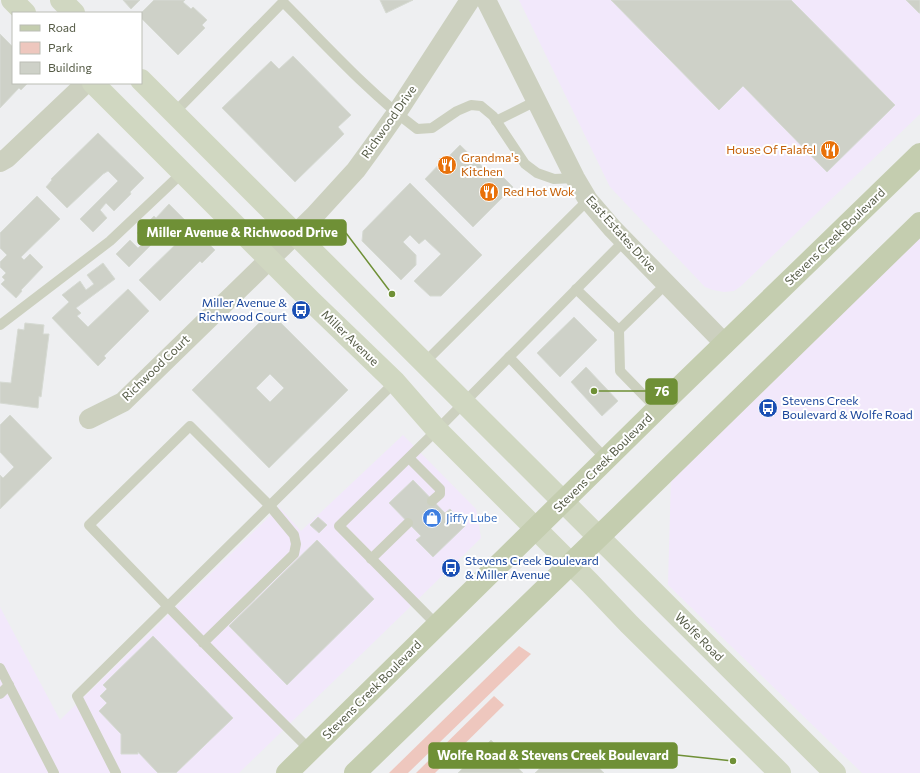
<svg xmlns="http://www.w3.org/2000/svg" width="920" height="773" font-family="Commissioner,sans-serif">
	<style>
		.commercial { fill: #f2e8fb }
		.green { fill: #eec7be }
		.building { fill: #ced1c8; stroke: #d6dad3; fill-rule: evenodd }
		.lines { fill: none; stroke-linecap: round; stroke-linejoin: round }
		.service { stroke: #ccd0bf; stroke-width: 10 }
		.minor { stroke: #ccd0bf; stroke-width: 20 }
		.secondary { stroke: #d0d7c1; stroke-width: 22 }
		.primary { stroke: #c4cdaf; stroke-width: 22 }
		.labels { text-anchor: middle; stroke-width: 4; stroke-linejoin: round; paint-order: stroke }
		.street-label { font-size: 12px; fill: #565c47; stroke: #fff }
		.food-label { font-size: 12px; fill: #c56008; stroke: #fff; text-anchor: start }
		.transit-label { font-size: 12px; fill: #164399; stroke: #fff; text-anchor: start }
		.shop-label { font-size: 12px; fill: #366cbe; stroke: #fff; text-anchor: start }
		.leader { fill: none; stroke: #6f9036; stroke-width: 1.5 }
		.callout-dot { fill: #6f9036; stroke: #fff; stroke-width: 1.5 }
		.callout { fill: #6f9036; stroke: #6f9036; stroke-width: 1.5 }
		.callout-label { font-size: 13px; text-anchor: middle; font-weight: bold; fill: #fff }
	</style>
	<rect width="100%" height="100%" fill="#eeeff1"/>
	<g class="commercial">
		<path d="M 519,0 L 920,0 L 920,114 L 741,286 L 734,291 L 724,292 L 713,290 L 705,287 L 610,187 Z"/>
		<path d="M 920,231 L 920,773 L 862,773 L 668,585 L 671,476 Z"/>
		<path d="M 403,435 L 476,509 L 481,538 L 239,773 L 0,773 L 0,607 L 60,720 L 279,507 L 301,531 Z"/>
	</g>
	<g class="green">
		<path d="M 519,646 L 531,654 L 408,773 L 389,773 Z"/>
		<path d="M 494,696 L 504,705 L 435,773 L 416,773 Z"/>
	</g>
	<g class="building">
		<path d="M 123,0 L 140,0 L 131,9 Z"/>
		<path d="M 154,0 L 185,0 L 183,2 L 191,9 L 193,7 L 207,20 L 202,25 L 205,28 L 178,55 L 141,18 L 141,13 Z"/>
		<path d="M 380,0 L 413,0 L 386,13 Z"/>
		<path d="M 611,0 L 791,0 L 895,105 L 827,172 L 743,86 L 719,110 Z"/>
		<path d="M 906,0 L 920,0 L 920,13 L 919,13 Z"/>
		<path d="M 0,34 L 13,47 L 13,83 L 28,83 L 21,90 L 19,88 L 0,108 Z"/>
		<path d="M 293,56 L 351,115 L 338,127 L 344,134 L 295,182 L 222,108 L 271,61 L 279,69 Z"/>
		<path d="M 98,133 L 144,178 L 130,192 L 131,194 L 114,211 L 106,203 L 100,210 L 107,218 L 93,232 L 80,219 L 118,181 L 108,171 L 103,174 L 67,208 L 46,187 L 52,180 L 51,179 Z"/>
		<path d="M 460,145 L 495,179 L 500,174 L 513,187 L 473,227 L 425,179 L 447,156 L 448,157 Z"/>
		<path d="M 410,183 L 482,255 L 441,296 L 430,296 L 414,281 L 441,254 L 425,239 L 419,244 L 410,235 L 403,242 L 416,255 L 416,265 L 401,280 L 362,241 L 363,231 Z"/>
		<path d="M 37,196 L 60,219 L 21,257 L 24,260 L 30,254 L 43,267 L 21,290 L 22,291 L 16,298 L 1,284 L 5,280 L 2,277 L 6,273 L 0,267 L 0,262 L 7,255 L 0,248 L 0,233 Z"/>
		<path d="M 169,204 L 215,250 L 202,263 L 200,261 L 160,301 L 139,280 L 178,242 L 166,230 L 129,267 L 116,254 L 130,240 L 138,248 L 145,241 L 137,233 L 154,216 L 156,218 Z"/>
		<path d="M 103,263 L 115,279 L 76,308 L 81,313 L 77,316 L 88,327 L 128,289 L 149,311 L 104,356 L 106,358 L 98,366 L 52,318 L 69,302 L 62,295 L 80,281 L 86,290 L 94,284 L 87,275 Z"/>
		<path d="M 270,312 L 348,390 L 269,468 L 192,390 ZM 270,374 L 284,388 L 270,402 L 256,388 Z"/>
		<path d="M 574,317 L 597,340 L 560,377 L 537,353 Z"/>
		<path d="M 25,323 L 44,325 L 43,334 L 49,334 L 41,397 L 39,396 L 38,408 L 0,403 L 0,382 L 11,383 L 18,329 L 24,330 Z"/>
		<path d="M 586,367 L 618,401 L 602,416 L 571,382 Z"/>
		<path d="M 10,415 L 52,458 L 0,509 L 0,475 L 3,478 L 14,467 L 0,452 L 0,425 Z"/>
		<path d="M 413,480 L 445,513 L 450,509 L 466,525 L 433,557 L 416,540 L 421,536 L 389,503 Z"/>
		<path d="M 318,517 L 327,525 L 319,533 L 310,525 Z"/>
		<path d="M 317,540 L 374,599 L 287,685 L 229,626 Z"/>
		<path d="M 153,636 L 233,718 L 176,773 L 158,773 L 138,752 L 138,754 L 121,754 L 121,734 L 99,711 L 107,703 L 100,696 L 107,689 L 103,685 Z"/>
		<path d="M 491,740 L 523,773 L 458,773 Z"/>
		<path d="M 576,744 L 604,773 L 535,773 L 564,745 Z"/>
	</g>
	<g class="lines">
		<g class="service">
			<path d="M 174,113 L 283,2 C 326,45 368,92 417,129 L 432,128 L 457,111 L 471,105 L 481,106 L 493,116 L 525,164 L 537,173 L 554,179 L 575,178"/>
			<path d="M 496,121 L 536,101"/>
			<path d="M 576,289 L 619,330"/>
			<path d="M 0,325 L 110,241 L 182,173"/>
			<path d="M 509,357 L 606,459"/>
			<path d="M 424,363 L 588,200"/>
			<path d="M 657,409 L 620,371 L 619,330 L 666,284"/>
			<path d="M 409,458 L 440,489 L 440,494 L 432,501"/>
			<path d="M 371,559 L 408,523"/>
			<path d="M 437,625 L 339,526 L 437,430 L 624,241"/>
			<path d="M 203,643 L 294,554 L 296,544 L 294,535 L 270,506 L 190,426 L 89,525 C 162,601 236,676 310,750"/>
			<path d="M 0,668 L 54,773"/>
			<path d="M 0,694 L 9,685"/>
			<path d="M 116,773 L 77,696 L 395,382"/>
		</g>
		<g class="minor">
			<path d="M 486,0 L 575,178 L 588,200 L 612,228 L 725,344"/>
			<path d="M 0,162 L 7,158 L 86,83"/>
			<path d="M 89,419 L 123,402 L 314,216 L 356,170 L 372,148 L 396,114 L 470,0"/>
		</g>
		<g class="secondary">
			<path d="M 12,0 L 25,13"/>
			<path d="M 61,0 L 74,13"/>
			<path d="M 141,80 L 835,773"/>
			<path d="M 93,83 L 311,301 L 395,382 L 437,430 L 590,583 L 629,624 L 780,773"/>
		</g>
		<g class="primary">
			<path d="M 287,773 L 657,409 L 920,154"/>
			<path d="M 355,773 L 614,522 L 920,223"/>
		</g>
	</g>
	<defs>
		<g id="restaurant-disc" transform="scale(1)"><circle r="9.5" fill="#e8710a" stroke="#fff"/><path d="M-5-6h1v4h1v-4h1v4h1v-4h1v5L-1.5 .5V6h-2V.5L-5-1ZM5-6V6H3V1.5H1.5Q1.5-4 5-6Z" fill="#fff"/></g>
		<g id="bus-disc" transform="scale(1)"><circle r="9.5" fill="#1a4fb4" stroke="#fff"/><path d="M-5-6H5V4H4V6H2V4H-2V6H-4V4H-5ZM-3.5-4V0h7V-4ZM-3.5 1.2v1.5H-2V1.2ZM2 1.2v1.5H3.5V1.2Z" fill="#fff"/></g>
		<g id="shop-disc" transform="scale(1)"><circle r="9.5" fill="#3f7fe0" stroke="#fff"/><path d="M-5-2.5h2.3a2.7 3.5 0 0 1 5.4 0H5L5.5 6h-11ZM-1.5-2.5h3a1.5 2.3 0 0 0-3 0Z" fill="#fff"/></g>
	</defs>
	<g fill-rule="evenodd">
		<use href="#restaurant-disc" x="830" y="150"/>
		<use href="#restaurant-disc" x="447" y="165"/>
		<use href="#restaurant-disc" x="489" y="192"/>
		<use href="#bus-disc" x="301" y="310"/>
		<use href="#bus-disc" x="768" y="408"/>
		<use href="#shop-disc" x="432" y="518"/>
		<use href="#bus-disc" x="451" y="568"/>
	</g>
	<g class="labels">
		<g class="street-label">
			<text transform="translate(389 122) rotate(-55)" y="4">Richwood Drive</text>
			<text transform="translate(621 234) rotate(48)" y="4">East Estates Drive</text>
			<text transform="translate(835 237) rotate(-44)" y="4">Stevens Creek Boulevard</text>
			<text transform="translate(350 338) rotate(44)" y="4">Miller Avenue</text>
			<text transform="translate(156 368) rotate(-44)" y="4">Richwood Court</text>
			<text transform="translate(603 463) rotate(-45)" y="4">Stevens Creek Boulevard</text>
			<text transform="translate(699 637) rotate(45)" y="4">Wolfe Road</text>
			<text transform="translate(372 690) rotate(-45)" y="4">Stevens Creek Boulevard</text>
		</g>
		<g class="food-label">
			<text x="816" y="154" text-anchor="end">House Of Falafel</text>
			<text x="461" y="162">Grandma's<tspan x="461" dy="14">Kitchen</tspan></text>
			<text x="503" y="196">Red Hot Wok</text>
		</g>
		<g class="transit-label">
			<text x="287" y="307" text-anchor="end">Miller Avenue &amp;<tspan x="287" dy="14">Richwood Court</tspan></text>
			<text x="782" y="405">Stevens Creek<tspan x="782" dy="14">Boulevard &amp; Wolfe Road</tspan></text>
			<text x="465" y="565">Stevens Creek Boulevard<tspan x="465" dy="14">&amp; Miller Avenue</tspan></text>
		</g>
		<g class="shop-label">
			<text x="446" y="522">Jiffy Lube</text>
		</g>
	</g>
	<path class="leader" d="M392 294L346 233M594 391L646 391M733 761L677 755"/>
	<g class="callout-dot">
		<circle cx="392" cy="294" r="4"/>
		<circle cx="594" cy="391" r="4"/>
		<circle cx="733" cy="761" r="4"/>
	</g>
	<g class="callout">
		<rect x="138" y="220" width="208" height="25" rx="4"/>
		<rect x="646" y="379" width="31" height="25" rx="4"/>
		<rect x="429" y="743" width="248" height="25" rx="4"/>
	</g>
	<g class="callout-label">
		<text x="242" y="237">Miller Avenue &amp; Richwood Drive</text>
		<text x="662" y="396">76</text>
		<text x="553" y="760">Wolfe Road &amp; Stevens Creek Boulevard</text>
	</g>
	<rect x="12" y="12" width="130" height="72" fill="#ffffff" stroke="#bbbeb5"/>
	<rect x="20" y="25" width="20" height="6" fill="#c4cdaf" stroke="#bbbeb5"/>
	<text x="48" y="32" font-size="12" fill="#565c47">Road</text>
	<rect x="20" y="42" width="20" height="12" fill="#eec7be" stroke="#bbbeb5"/>
	<text x="48" y="52" font-size="12" fill="#565c47">Park</text>
	<rect x="20" y="62" width="20" height="12" fill="#ced1c8" stroke="#bbbeb5"/>
	<text x="48" y="72" font-size="12" fill="#565c47">Building</text>
</svg>
